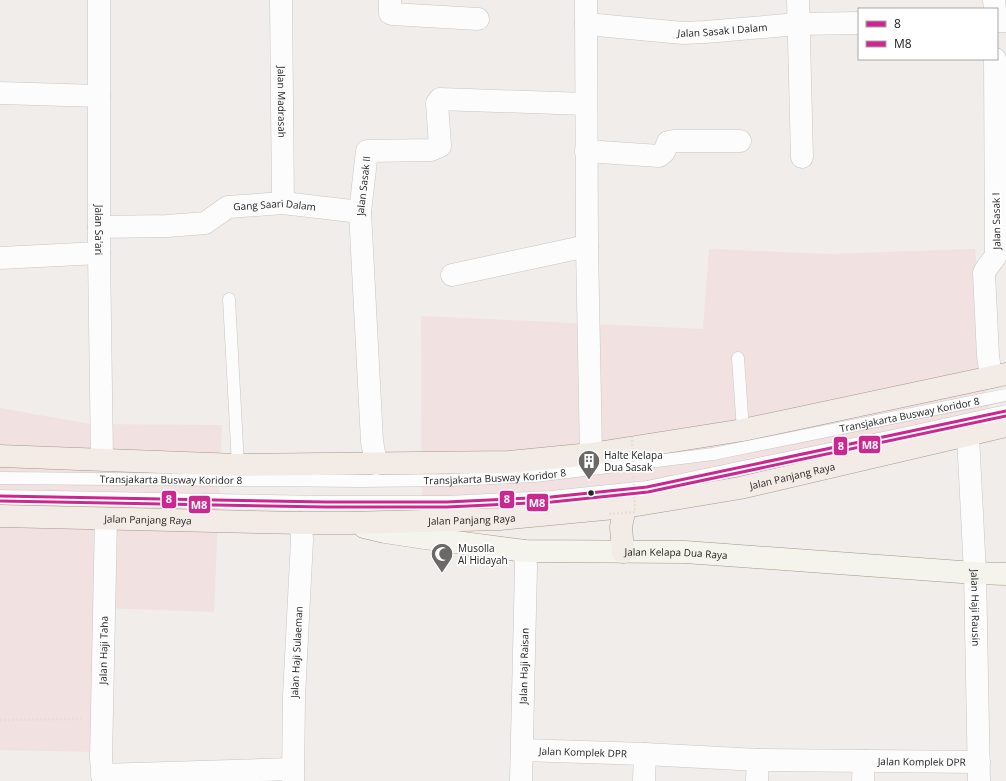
<svg xmlns="http://www.w3.org/2000/svg" width="1006" height="781" font-family="'Open Sans',sans-serif">
	<style>
		.commercial { fill: #f2e1e1 }
		.lines { fill: none; stroke-linecap: round; stroke-linejoin: round }
		.lane-casing { stroke: #c7c6c5; stroke-width: 13 }
		.street-casing { stroke: #c7c6c5; stroke-width: 23 }
		.secondary-casing { stroke: #9c9a80; stroke-width: 23 }
		.primary-casing { stroke: #a79886; stroke-width: 23 }
		.path { stroke: #eddbdb; stroke-width: 2.5; stroke-dasharray: 2 2; stroke-linecap: butt }
		.lane { stroke: #fdfcfc; stroke-width: 12 }
		.street { stroke: #fdfcfc; stroke-width: 22 }
		.secondary { stroke: #f5f4ec; stroke-width: 22 }
		.primary { stroke: #f3ebe6; stroke-width: 22 }
		.path-bridge { stroke: #eddbdb; stroke-width: 2.5; stroke-dasharray: 2 2; stroke-linecap: butt }
		.bus-1-casing { stroke: #fff; stroke-width: 6 }
		.bus-2-casing { stroke: #fff; stroke-width: 6 }
		.bus-1 { stroke: #cc2790; stroke-width: 3 }
		.bus-2 { stroke: #cb2990; stroke-width: 3 }
		.bus-dot { fill: #222; stroke: #fff; stroke-width: 1.5 }
		.labels { text-anchor: middle; stroke-width: 3.5; stroke-linejoin: round; paint-order: stroke }
		.street-label { font-size: 10px; fill: #222; stroke: #fff }
		.poi-label { font-size: 10px; fill: #222; stroke: #fff; text-anchor: start }
		.line-badge { stroke: #fff; stroke-width: 1.5 }
		.badge-label { font-size: 11px; text-anchor: middle; font-weight: bold; fill: #fff }
	</style>
	<rect width="100%" height="100%" fill="#f0edea"/>
	<g class="commercial">
		<path d="M 709,249 L 828,254 L 975,249 L 992,442 L 656,513 L 422,531 L 421,316 L 703,329 Z"/>
		<path d="M 0,408 L 90,424 L 222,425 L 214,612 L 102,608 L 97,752 L 0,750 Z"/>
	</g>
	<g class="lines">
		<g class="lane-casing">
			<g id="lane">
				<path d="M 229,299 L 238,465"/>
				<path d="M 738,358 L 743,430"/>
				<path id="s1" d="M 0,478 L 361,481 L 450,480 L 535,476 L 713,454 L 1006,395"/>
				<path d="M 0,496 L 326,502 L 447,502 L 551,497 L 647,487 L 902,434 L 1006,411"/>
			</g>
		</g>
		<g class="street-casing">
			<g id="street">
				<path id="s2" d="M 99,0 L 99,253 L 102,459"/>
				<path id="s3" d="M 281,0 L 283,203"/>
				<path d="M 390,0 L 390,13 L 392,14 L 478,19"/>
				<path d="M 586,0 L 587,246 L 591,454"/>
				<path d="M 798,0 L 802,157"/>
				<path d="M 994,0 L 995,9"/>
				<path d="M 997,21 L 1006,21"/>
				<path id="s4" d="M 586,24 L 683,33 L 705,32 L 798,24 L 859,23"/>
				<path d="M 0,93 L 99,96"/>
				<path d="M 586,151 L 659,156 L 664,152 L 668,142 L 674,141 L 740,141"/>
				<path id="s5" d="M 99,227 L 167,226 L 194,224 L 205,223 L 228,207 L 283,203 L 360,212"/>
				<path d="M 0,258 L 99,253"/>
				<path d="M 452,275 L 587,246"/>
				<path d="M 991,377 L 988,356 L 984,273 C 987,265 993,262 996,255 L 995,59"/>
				<path id="s6" d="M 968,436 L 975,573 L 979,781"/>
				<path id="s7" d="M 376,464 L 372,441 L 360,212 L 367,151 L 431,150 L 440,146 L 437,103 L 440,99 L 586,104"/>
				<path id="s8" d="M 522,750 L 645,754 L 758,760 L 979,762"/>
				<path d="M 102,775 L 293,769"/>
				<path id="s9" d="M 103,781 L 101,758 L 106,519"/>
				<path id="s10" d="M 293,781 L 294,696 L 302,540 L 301,523"/>
				<path id="s11" d="M 521,781 L 526,567 L 525,551"/>
				<path d="M 644,781 L 645,754"/>
				<path d="M 757,781 L 758,760"/>
				<path d="M 863,781 L 864,761"/>
			</g>
		</g>
		<g class="secondary-casing">
			<g id="secondary">
				<path id="s12" d="M 364,527 L 385,532 L 425,538 L 525,551 L 685,552 L 975,573 L 1006,574"/>
			</g>
		</g>
		<g class="primary-casing">
			<g id="primary">
				<path d="M 0,456 L 238,465 L 509,462 L 591,454 L 743,430 L 1006,374"/>
				<path id="s13" d="M 0,516 L 301,523 L 348,523 L 500,519 L 625,507 L 740,488 L 1006,426"/>
				<path d="M 623,552 L 621,527 L 625,507"/>
			</g>
		</g>
		<path class="path" d="M 0,720 L 81,719"/>
		<use href="#lane" class="lane"/>
		<use href="#street" class="street"/>
		<use href="#secondary" class="secondary"/>
		<use href="#primary" class="primary"/>
		<path class="path-bridge" d="M 609,514 L 635,512 L 632,437"/>
		<g class="bus-1-casing">
			<path id="bus-1" d="M 0,496 L 326,502 L 447,502 L 551,497 L 647,487 L 1006,411"/>
		</g>
		<g class="bus-2-casing">
			<path id="bus-2" d="M 0,501 L 326,507 L 447,507 L 552,502 L 648,492 L 1006,416"/>
		</g>
		<use href="#bus-1" class="bus-1"/>
		<use href="#bus-2" class="bus-2"/>
	</g>
	<defs>
		<g id="building-pin" transform="scale(1.15)"><path d="M0 17L-7.5 6A9.5 9.5 0 1 1 7.5 6Z" fill="#6a6968" stroke="#fff"/><path d="M-4-6H4V6H1V3H-1V6H-4ZM-2.5-4.3h1.7v1.8h-1.7ZM.8-4.3h1.7v1.8H.8ZM-2.5-1h1.7V.8h-1.7ZM.8-1h1.7V.8H.8Z" fill="#fff"/></g>
		<g id="mosque-pin" transform="scale(1.15)"><path d="M0 17L-7.5 6A9.5 9.5 0 1 1 7.5 6Z" fill="#6a6968" stroke="#fff"/><path d="M3.5-4.9A6 6 0 1 0 3.5 4.9A5 5 0 1 1 3.5-4.9Z" fill="#fff"/></g>
	</defs>
	<g fill-rule="evenodd">
		<use href="#building-pin" x="589" y="461"/>
		<use href="#mosque-pin" x="442" y="554"/>
	</g>
	<circle class="bus-dot" cx="591" cy="493" r="3.5"/>
	<g class="labels">
		<g class="street-label">
			<text dy="4" stroke="none"><textPath href="#s4" startOffset="137">Jalan Sasak I Dalam</textPath></text>
			<text dy="4" stroke="none"><textPath href="#s3" startOffset="102">Jalan Madrasah</textPath></text>
			<text dy="4" stroke="none"><textPath href="#s7" startOffset="279">Jalan Sasak II</textPath></text>
			<text dy="4" stroke="none"><textPath href="#s5" startOffset="181">Gang Saari Dalam</textPath></text>
			<text transform="translate(996 221) rotate(-91)" y="4">Jalan Sasak I</text>
			<text dy="4" stroke="none"><textPath href="#s2" startOffset="230">Jalan Sa'ari</textPath></text>
			<text dy="4" stroke="none"><textPath href="#s1" startOffset="915">Transjakarta Busway Koridor 8</textPath></text>
			<text dy="4" stroke="none"><textPath href="#s1" startOffset="495">Transjakarta Busway Koridor 8</textPath></text>
			<text dy="4" stroke="none"><textPath href="#s13" startOffset="796">Jalan Panjang Raya</textPath></text>
			<text dy="4" stroke="none"><textPath href="#s1" startOffset="171">Transjakarta Busway Koridor 8</textPath></text>
			<text dy="4" stroke="none"><textPath href="#s13" startOffset="472">Jalan Panjang Raya</textPath></text>
			<text dy="4" stroke="none"><textPath href="#s13" startOffset="148">Jalan Panjang Raya</textPath></text>
			<text dy="4" stroke="none"><textPath href="#s12" startOffset="314">Jalan Kelapa Dua Raya</textPath></text>
			<text dy="4" stroke="none"><textPath href="#s6" startOffset="172">Jalan Haji Rausin</textPath></text>
			<text dy="4" stroke="none"><textPath href="#s9" startOffset="131">Jalan Haji Taha</textPath></text>
			<text dy="4" stroke="none"><textPath href="#s10" startOffset="129">Jalan Haji Sulaeman</textPath></text>
			<text dy="4" stroke="none"><textPath href="#s11" startOffset="115">Jalan Haji Raisan</textPath></text>
			<text dy="4" stroke="none"><textPath href="#s8" startOffset="61">Jalan Komplek DPR</textPath></text>
			<text dy="4" stroke="none"><textPath href="#s8" startOffset="400">Jalan Komplek DPR</textPath></text>
		</g>
		<g class="poi-label">
			<text x="604" y="459">Halte Kelapa<tspan x="604" dy="12">Dua Sasak</tspan></text>
			<text x="458" y="552">Musolla<tspan x="458" dy="12">Al Hidayah</tspan></text>
		</g>
	</g>
	<g class="line-badge">
		<rect x="858" y="435" width="23" height="19" rx="4" fill="#cb2990"/>
		<rect x="833" y="436" width="15" height="20" rx="4" fill="#cc2790"/>
		<rect x="499" y="490" width="16" height="19" rx="4" fill="#cc2790"/>
		<rect x="161" y="490" width="16" height="19" rx="4" fill="#cc2790"/>
		<rect x="526" y="493" width="23" height="19" rx="4" fill="#cb2990"/>
		<rect x="188" y="495" width="23" height="19" rx="4" fill="#cb2990"/>
	</g>
	<g class="badge-label">
		<text x="870" y="449">M8</text>
		<text x="841" y="450">8</text>
		<text x="507" y="503">8</text>
		<text x="169" y="503">8</text>
		<text x="537" y="507">M8</text>
		<text x="199" y="509">M8</text>
	</g>
	<rect x="858" y="8" width="140" height="52" fill="#ffffff" stroke="#a7a7a7"/>
	<rect x="866" y="21" width="20" height="6" fill="#cc2790" stroke="#a7a7a7"/>
	<text x="894" y="28" font-size="12" fill="#222222">8</text>
	<rect x="866" y="41" width="20" height="6" fill="#cb2990" stroke="#a7a7a7"/>
	<text x="894" y="48" font-size="12" fill="#222222">M8</text>
</svg>
